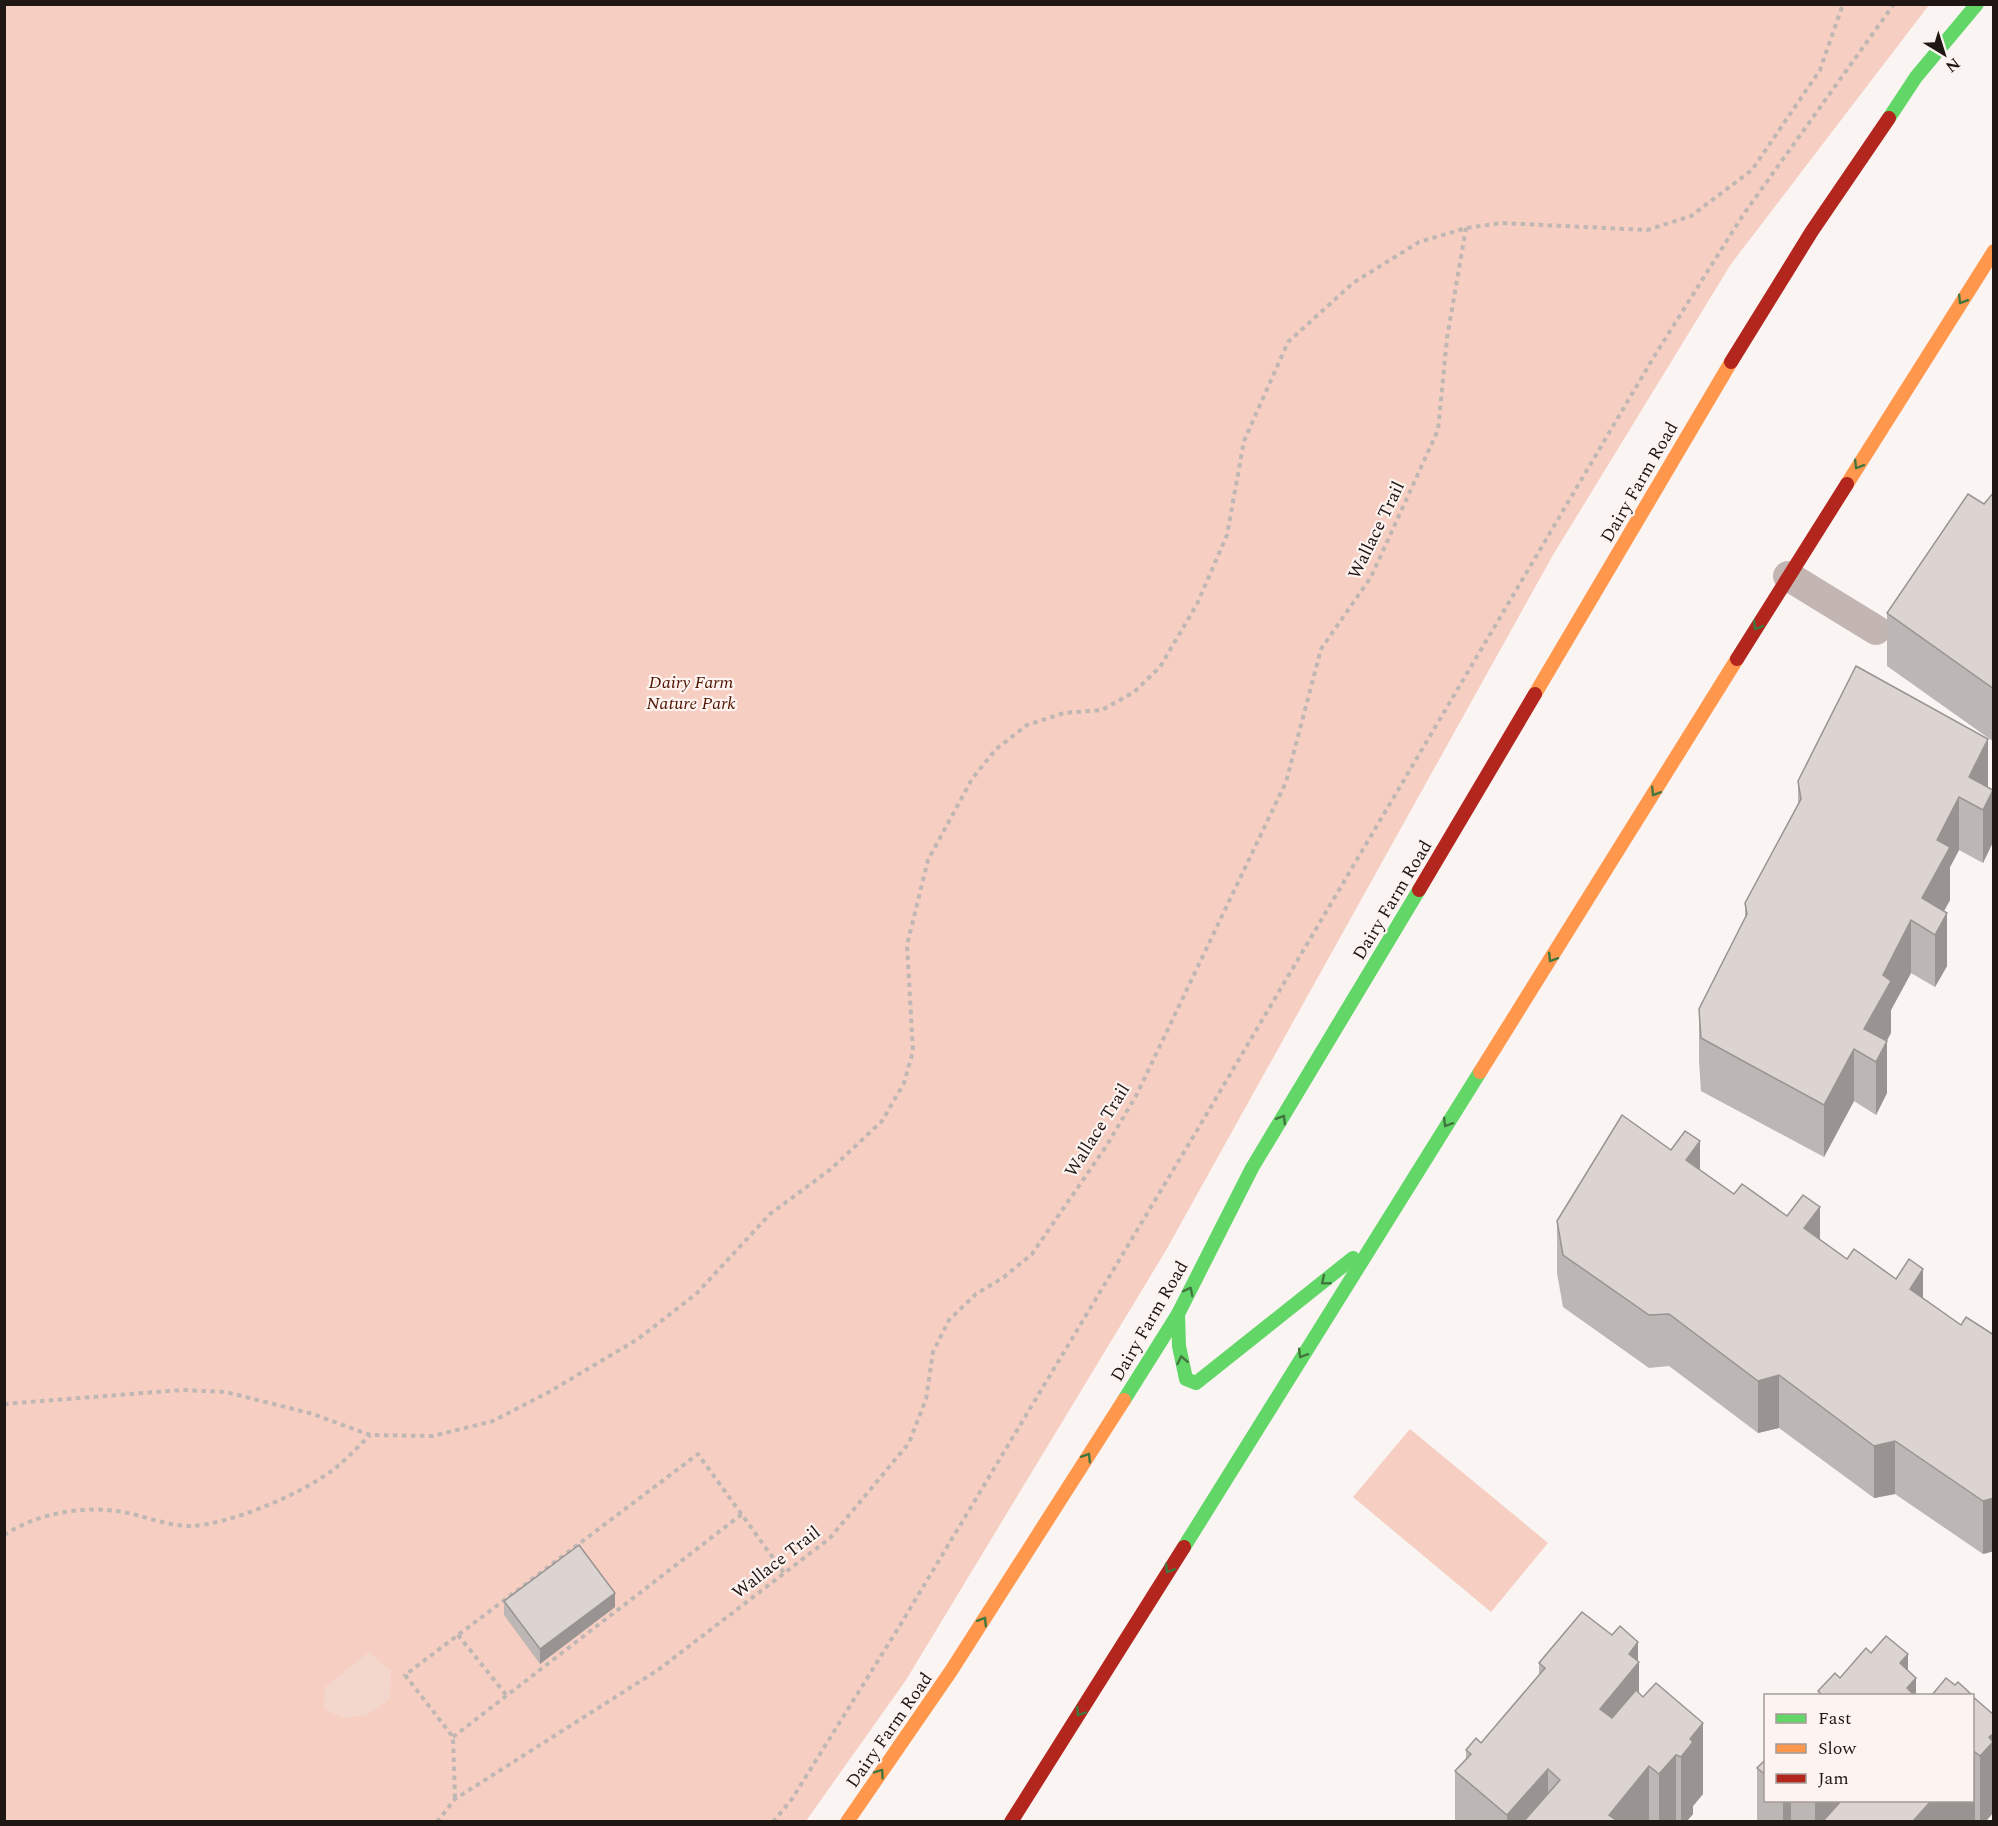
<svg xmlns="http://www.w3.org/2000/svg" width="1998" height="1826" font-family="Spectral,serif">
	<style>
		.green { fill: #f6cec2 }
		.water { fill: #f4d7cc }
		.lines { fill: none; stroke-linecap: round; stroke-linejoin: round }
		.path { stroke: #bfb7b4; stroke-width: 4; stroke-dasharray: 4.5 4.5; stroke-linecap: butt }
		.lane { stroke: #c2b5b2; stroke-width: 30 }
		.fast { stroke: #63d668; stroke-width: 14 }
		.slow { stroke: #ff974d; stroke-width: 14 }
		.jam { stroke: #b3261e; stroke-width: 14 }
		.wall { fill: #bcb6b4 }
		.shaded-wall { fill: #999492 }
		.building { fill: #dbd4d1; stroke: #999492; stroke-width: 1.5 }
		.oneway { stroke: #41763e }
		.labels { text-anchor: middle; stroke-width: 4.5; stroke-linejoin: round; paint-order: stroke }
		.street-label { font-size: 18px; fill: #1f1714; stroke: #fdf3f0 }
		.park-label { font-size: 18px; font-style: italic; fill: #501500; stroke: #fdf3f0 }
	</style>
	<rect width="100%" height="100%" fill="#faf4f3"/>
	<g class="green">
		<path d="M 5,5 L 1929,5 L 1731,264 L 1553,555 L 1165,1252 L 906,1680 L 806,1821 L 5,1822 Z"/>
		<path d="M 1410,1429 L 1548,1543 L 1491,1612 L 1353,1497 Z"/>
	</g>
	<path class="water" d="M 369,1652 L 391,1671 L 390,1699 L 367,1715 L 343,1718 L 324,1709 L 325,1687 Z"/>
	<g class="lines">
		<g class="path">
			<path d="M 4,1404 L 181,1390 L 226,1392 L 313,1414 L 370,1435 L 433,1436 L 493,1421 L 549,1392 L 638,1339 L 696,1294 L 770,1214 L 831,1169 L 882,1121 L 904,1083 L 913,1051 L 907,945 L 928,860 L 972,779 L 996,749 L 1027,725 L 1064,713 L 1102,710 L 1134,692 L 1160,667 L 1197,604 L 1227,535 L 1244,441 L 1288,342 L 1353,283 L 1419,242 L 1466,228 L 1502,223 L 1647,230 L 1691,216 L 1752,170 L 1820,70 L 1843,4"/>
			<path d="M 4,1535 C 38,1513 84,1505 123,1512 C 145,1516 167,1526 190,1526 C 228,1525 299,1495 330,1472 C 344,1462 357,1448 370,1435"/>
			<path d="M 458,1635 L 507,1696"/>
			<path d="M 453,1737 L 742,1514"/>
			<path d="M 455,1798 L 453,1737 L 405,1675 L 698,1454 L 784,1573"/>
			<path d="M 437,1822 L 455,1799 L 658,1670 L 830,1538 L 909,1443 L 926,1399 L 933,1352 L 949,1320 L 976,1294 L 1004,1277 L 1032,1254 L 1107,1145 L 1136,1096 L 1286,782 L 1321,649 L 1371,577 L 1438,430 L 1447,338 L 1466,228"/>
			<path d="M 773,1822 L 792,1799 L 899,1627 L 1199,1127 L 1655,355 L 1743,215 L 1894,4"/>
		</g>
		<path class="lane" d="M 1788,576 L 1876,630"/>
		<g class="fast">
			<path d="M 1889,118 L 1916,77 L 1977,4"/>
			<path d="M 1178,1314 L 1179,1346 L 1186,1379 L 1196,1383 L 1353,1258"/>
			<path d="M 1124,1400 L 1178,1314 L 1252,1168 L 1419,890"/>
			<path d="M 1184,1547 L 1480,1072"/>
		</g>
		<g class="slow">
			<path d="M 1847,484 L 1994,251"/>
			<path d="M 1535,694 L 1731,362"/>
			<path d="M 1480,1072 L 1737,659"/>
			<path d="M 847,1822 L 951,1671 L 1124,1400"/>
		</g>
		<g class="jam">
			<path d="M 1731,362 L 1812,231 L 1889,118"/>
			<path d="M 1737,659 L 1847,484"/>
			<path d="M 1419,890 L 1535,694"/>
			<path d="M 1011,1822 L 1184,1547"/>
		</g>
	</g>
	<g class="wall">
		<path d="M 1994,492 L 1994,742 L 1887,666 L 1887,613 L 1984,504 Z"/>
		<path d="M 1798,781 L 1988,787 L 1993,842 L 1983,863 L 1959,850 L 1950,867 L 1950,900 L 1944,911 L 1947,966 L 1935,987 L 1911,973 L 1891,1010 L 1891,1033 L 1887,1040 L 1887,1093 L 1876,1115 L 1854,1101 L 1824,1157 L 1701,1091 L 1699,1061 L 1699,1009 L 1745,919 L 1745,903 L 1798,804 Z"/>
		<path d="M 1671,1150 L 1734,1194 L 1820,1240 L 1847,1259 L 1923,1299 L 1961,1325 L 1994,1335 L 1994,1551 L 1983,1554 L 1895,1494 L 1874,1498 L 1779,1428 L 1758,1433 L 1669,1366 L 1649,1368 L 1563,1307 L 1557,1273 L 1557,1221 Z"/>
		<path d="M 504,1601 L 615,1607 L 540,1664 L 504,1615 Z"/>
		<path d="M 1638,1662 L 1639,1694 L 1643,1697 L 1703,1794 L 1693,1806 L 1693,1814 L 1687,1821 L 1455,1821 L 1455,1771 L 1466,1759 L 1466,1750 L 1481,1743 L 1539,1676 L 1539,1663 Z"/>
		<path d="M 1972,1696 L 1994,1715 L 1993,1813 L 1986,1821 L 1757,1821 L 1757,1768 L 1766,1759 L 1766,1800 L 1972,1800 Z"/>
	</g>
	<g class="shaded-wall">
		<path d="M 1988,739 L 1988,791 L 1969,777 Z"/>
		<path d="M 1993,790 L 1993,842 L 1983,863 L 1983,810 Z"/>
		<path d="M 1959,797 L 1959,850 L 1950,867 L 1950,900 L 1932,933 L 1922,898 L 1937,840 Z"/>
		<path d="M 1947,913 L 1947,966 L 1935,987 L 1935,935 Z"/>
		<path d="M 1911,920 L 1911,973 L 1891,1010 L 1891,1033 L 1875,1062 L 1864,1029 L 1883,975 Z"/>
		<path d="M 1887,1041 L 1887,1093 L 1876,1115 L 1876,1062 Z"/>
		<path d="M 1854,1049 L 1854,1101 L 1824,1157 L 1824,1105 Z"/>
		<path d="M 1700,1141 L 1700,1193 L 1686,1160 Z"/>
		<path d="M 1820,1207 L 1820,1259 L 1804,1228 Z"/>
		<path d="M 1923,1269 L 1923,1322 L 1910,1289 Z"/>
		<path d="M 1779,1375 L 1779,1428 L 1758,1433 L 1758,1381 Z"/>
		<path d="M 1895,1441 L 1895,1494 L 1874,1498 L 1874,1446 Z"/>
		<path d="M 1994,1498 L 1994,1551 L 1983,1554 L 1983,1501 Z"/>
		<path d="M 615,1593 L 615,1607 L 540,1664 L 540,1649 Z"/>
		<path d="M 1638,1642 L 1638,1664 L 1639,1662 L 1639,1734 L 1600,1780 L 1600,1709 L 1629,1654 Z"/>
		<path d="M 1908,1654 L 1908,1687 L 1916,1678 L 1916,1695 L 1900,1695 L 1900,1663 Z"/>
		<path d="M 1703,1723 L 1703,1794 L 1693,1806 L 1693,1814 L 1687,1821 L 1681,1821 L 1681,1757 L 1690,1739 Z"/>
		<path d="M 1994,1733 L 1993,1813 L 1986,1821 L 1980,1821 L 1980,1756 L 1989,1737 Z"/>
		<path d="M 1975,1752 L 1975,1821 L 1913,1821 L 1932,1800 L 1972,1800 L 1972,1756 Z"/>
		<path d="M 1676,1755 L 1676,1821 L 1659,1821 L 1659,1774 Z"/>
		<path d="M 1649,1766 L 1649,1821 L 1609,1821 L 1609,1815 Z"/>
		<path d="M 1548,1769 L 1548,1821 L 1507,1821 L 1507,1815 Z"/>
		<rect x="1783" y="1800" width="8" height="21"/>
		<rect x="1815" y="1800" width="27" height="21"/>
	</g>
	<g class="building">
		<path d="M 1994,492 L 1994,689 L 1887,613 L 1968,494 L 1984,504 Z"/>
		<path d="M 1856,666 L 1988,739 L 1969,777 L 1993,790 L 1983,810 L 1959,797 L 1937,840 L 1950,847 L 1922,898 L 1947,913 L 1935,935 L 1911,920 L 1883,975 L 1891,981 L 1864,1029 L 1887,1041 L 1876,1062 L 1854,1049 L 1824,1105 L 1701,1038 L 1699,1009 L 1747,914 L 1745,903 L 1801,799 L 1798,781 Z"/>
		<path d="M 1622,1115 L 1671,1150 L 1685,1131 L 1700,1141 L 1686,1160 L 1734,1194 L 1742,1184 L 1787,1216 L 1803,1195 L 1820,1207 L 1804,1228 L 1847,1259 L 1854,1249 L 1896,1279 L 1909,1259 L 1923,1269 L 1910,1289 L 1961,1325 L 1966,1317 L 1994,1335 L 1994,1498 L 1983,1501 L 1895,1441 L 1874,1446 L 1779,1375 L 1758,1381 L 1669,1314 L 1649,1315 L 1563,1255 L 1557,1221 Z"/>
		<path d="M 579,1545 L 615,1593 L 540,1649 L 504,1601 Z"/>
		<path d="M 1582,1612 L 1612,1635 L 1620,1626 L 1638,1642 L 1629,1654 L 1639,1662 L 1600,1709 L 1612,1718 L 1636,1690 L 1643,1697 L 1656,1683 L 1703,1723 L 1690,1739 L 1693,1742 L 1681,1757 L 1676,1755 L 1659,1774 L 1649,1766 L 1609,1815 L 1617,1821 L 1524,1821 L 1560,1780 L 1548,1769 L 1507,1815 L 1455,1771 L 1471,1754 L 1466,1750 L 1476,1738 L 1481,1743 L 1545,1668 L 1539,1663 Z"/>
		<path d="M 1886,1636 L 1908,1654 L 1900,1663 L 1916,1678 L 1907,1688 L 1913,1694 L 1912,1695 L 1822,1695 L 1818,1691 L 1835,1673 L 1840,1678 L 1866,1648 L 1871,1653 Z"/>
		<path d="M 1946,1678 L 1955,1685 L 1958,1682 L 1972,1695 L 1932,1695 Z"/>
		<path d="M 1972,1696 L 1994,1715 L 1994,1733 L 1989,1737 L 1993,1742 L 1980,1756 L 1975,1752 L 1972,1756 Z"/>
		<path d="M 1766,1759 L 1766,1775 L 1757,1768 Z"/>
		<path d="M 1842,1800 L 1932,1800 L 1913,1821 L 1823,1821 Z"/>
	</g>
	<defs><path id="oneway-chevron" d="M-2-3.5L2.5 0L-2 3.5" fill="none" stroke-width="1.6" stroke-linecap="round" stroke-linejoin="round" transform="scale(1.5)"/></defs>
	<g class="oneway">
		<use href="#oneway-chevron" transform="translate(1962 300) rotate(122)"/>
		<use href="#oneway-chevron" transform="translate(1858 465) rotate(122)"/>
		<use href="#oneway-chevron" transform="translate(1757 626) rotate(122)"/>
		<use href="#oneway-chevron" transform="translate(1655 792) rotate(122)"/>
		<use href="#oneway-chevron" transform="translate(1552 958) rotate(122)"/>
		<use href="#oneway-chevron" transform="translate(1282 1119) rotate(-59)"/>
		<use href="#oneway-chevron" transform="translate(1447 1123) rotate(122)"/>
		<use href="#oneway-chevron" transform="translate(1325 1281) rotate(141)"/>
		<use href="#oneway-chevron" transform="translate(1189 1291) rotate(-63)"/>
		<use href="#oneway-chevron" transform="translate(1302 1354) rotate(122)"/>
		<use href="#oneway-chevron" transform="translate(1182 1360) rotate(-101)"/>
		<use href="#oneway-chevron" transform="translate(1087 1457) rotate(-58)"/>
		<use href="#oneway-chevron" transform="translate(1169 1569) rotate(121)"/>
		<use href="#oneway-chevron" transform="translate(983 1621) rotate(-58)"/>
		<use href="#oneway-chevron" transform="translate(1080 1712) rotate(123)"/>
		<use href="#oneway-chevron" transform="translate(880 1773) rotate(-55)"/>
	</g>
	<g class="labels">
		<g class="street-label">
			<text transform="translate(1639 482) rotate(-60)" y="6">Dairy Farm Road</text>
			<text transform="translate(1376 530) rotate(-64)" y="6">Wallace Trail</text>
			<text transform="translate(1392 900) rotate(-59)" y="6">Dairy Farm Road</text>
			<text transform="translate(1097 1130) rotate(-58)" y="6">Wallace Trail</text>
			<text transform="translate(1149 1321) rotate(-60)" y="6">Dairy Farm Road</text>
			<text transform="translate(776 1562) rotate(-38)" y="6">Wallace Trail</text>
			<text transform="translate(889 1730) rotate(-55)" y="6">Dairy Farm Road</text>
		</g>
		<g class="park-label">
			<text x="691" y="688">Dairy Farm<tspan x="691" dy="21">Nature Park</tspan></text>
		</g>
	</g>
	<rect width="1998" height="1826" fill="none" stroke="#1f1714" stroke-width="12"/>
	<rect x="1764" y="1694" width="210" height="108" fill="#fdf3f0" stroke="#a49b98" stroke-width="1.5"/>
	<rect x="1776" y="1714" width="30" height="9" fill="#63d668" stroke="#a49b98" stroke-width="1.5"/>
	<text x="1818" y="1724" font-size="18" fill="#1f1714">Fast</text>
	<rect x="1776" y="1744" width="30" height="9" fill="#ff974d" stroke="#a49b98" stroke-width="1.5"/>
	<text x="1818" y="1754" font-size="18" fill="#1f1714">Slow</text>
	<rect x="1776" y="1774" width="30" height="9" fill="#b3261e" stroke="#a49b98" stroke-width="1.5"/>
	<text x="1818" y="1784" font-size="18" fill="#1f1714">Jam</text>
	<g transform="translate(1944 54) rotate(142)" stroke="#fdf3f0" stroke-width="4.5" paint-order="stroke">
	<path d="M0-4.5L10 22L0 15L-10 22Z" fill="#1f1714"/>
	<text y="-9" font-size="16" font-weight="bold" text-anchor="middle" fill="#1f1714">N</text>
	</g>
</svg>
